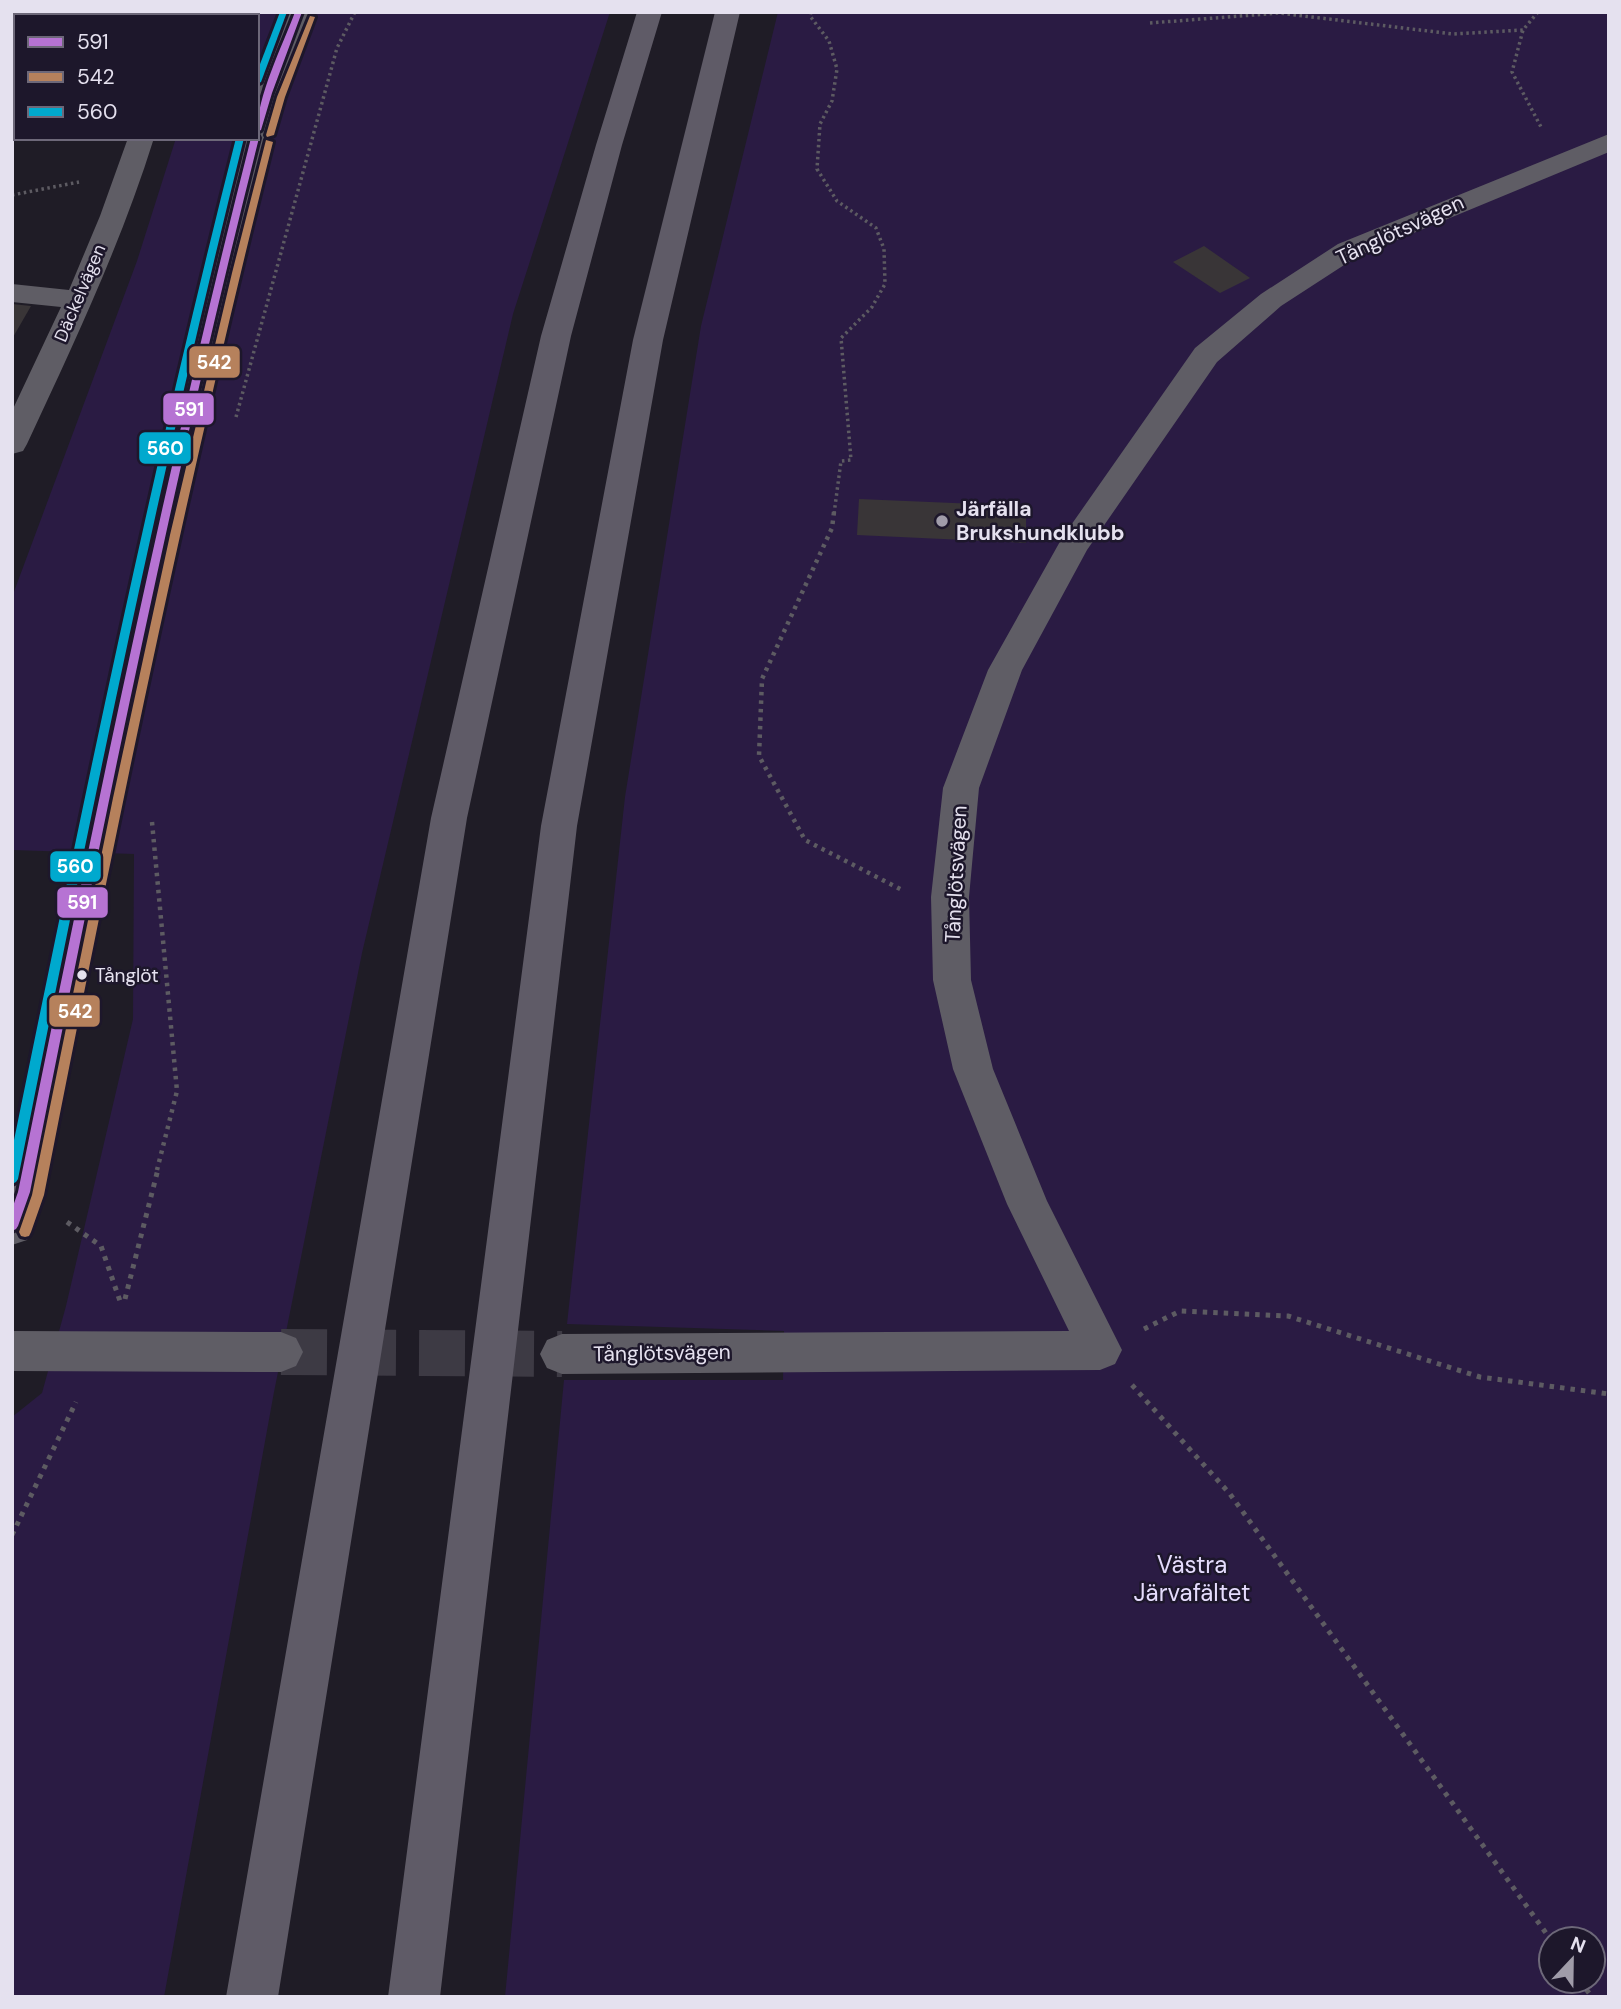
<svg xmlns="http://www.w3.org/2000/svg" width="1621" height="2009" font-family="'DM Sans',sans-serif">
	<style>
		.green { fill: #2a1b43; fill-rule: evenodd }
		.building { fill: #393537 }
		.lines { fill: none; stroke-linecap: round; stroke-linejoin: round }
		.minor-tunnel { stroke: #3d3a44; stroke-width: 46; stroke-dasharray: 46 23; stroke-linecap: butt }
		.path-far2 { stroke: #5d5b62; stroke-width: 3.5; stroke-dasharray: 2.5 3.5; stroke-linecap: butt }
		.path-far1 { stroke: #5d5b62; stroke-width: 4.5; stroke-dasharray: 3.5 5; stroke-linecap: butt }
		.path { stroke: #5d5b62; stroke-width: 5; stroke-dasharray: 4.5 6; stroke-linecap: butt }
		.minor { fill: #5f5d65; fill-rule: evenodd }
		.highway { fill: #5f5b67; fill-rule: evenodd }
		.bus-1-casing { stroke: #1d172b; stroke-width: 6 }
		.bus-2-casing { stroke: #1d172b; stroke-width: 6 }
		.bus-3-casing { stroke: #1d172b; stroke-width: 6 }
		.bus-1 { fill: #b673d3; fill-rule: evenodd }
		.bus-2 { fill: #b6815c; fill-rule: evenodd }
		.bus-3 { fill: #00a9ce; fill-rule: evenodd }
		.poi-dot { fill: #a09ca9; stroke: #1d172b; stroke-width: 2.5 }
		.bus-dot { fill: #e5e1ef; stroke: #1d172b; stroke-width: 2.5 }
		.labels { text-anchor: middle; stroke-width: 5; stroke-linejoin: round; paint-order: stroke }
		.far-street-label { font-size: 18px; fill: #e5e1ef; stroke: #1d172b }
		.bus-label { font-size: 19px; fill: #e5e1ef; stroke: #1d172b; text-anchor: start }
		.street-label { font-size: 21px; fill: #e5e1ef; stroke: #1d172b }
		.poi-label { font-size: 21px; font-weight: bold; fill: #e5e1ef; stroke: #1d172b; text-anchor: start }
		.near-park-label { font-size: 24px; fill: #e5dcfd; stroke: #1d172b }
		.line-badge { stroke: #1d172b; stroke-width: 2.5 }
		.badge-label { font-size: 19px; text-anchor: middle; font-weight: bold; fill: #fff }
	</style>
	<rect width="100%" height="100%" fill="#1f1c26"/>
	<g class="green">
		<path d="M 216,12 L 610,12 L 513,314 L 362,953 L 274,1392 L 164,1997 L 12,1997 L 12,1417 L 42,1393 L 66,1306 L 133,1019 L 134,854 L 12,850 L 12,597 L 137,261 L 176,138 L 257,138 L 257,16 L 215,16 Z"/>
		<path d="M 778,12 L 1609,12 L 1609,1997 L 505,1997 L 564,1380 L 783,1380 L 784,1331 L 567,1324 L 625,797 L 701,326 ZM 1551,1939 L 1593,1939 L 1593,1981 L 1551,1981 Z"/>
	</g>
	<g class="building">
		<path d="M 12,68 L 16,69 L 16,107 L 12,107 Z"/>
		<path d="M 1204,246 L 1250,278 L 1220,293 L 1173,262 Z"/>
		<path d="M 12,304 L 31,306 L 12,339 Z"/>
		<path d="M 859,499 L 1026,506 L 1026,543 L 857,535 Z"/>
	</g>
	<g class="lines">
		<path class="minor-tunnel" d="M 281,1352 L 562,1354"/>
		<g class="path-far2">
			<path d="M 811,12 L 810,16 L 829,41 L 837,69 L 832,101 L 820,124 L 817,169 L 837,201 L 876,228 L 884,249 L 885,284 L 872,307 L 841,338 L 851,460 L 841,461 L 834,514"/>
			<path d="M 1538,12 L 1523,30 L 1512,72 L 1541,127"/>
			<path d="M 1150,23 L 1279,13 L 1453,34 L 1523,30"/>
			<path d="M 12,195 L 79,182"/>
			<path d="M 236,417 L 337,48 L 355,12"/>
		</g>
		<g class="path-far1">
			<path d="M 834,512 L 832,528 L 762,679 L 759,756 L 805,840 L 902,890"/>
			<path d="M 152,822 L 177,1091 L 157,1170"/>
		</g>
		<g class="path">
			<path d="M 67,1222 L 101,1246 L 120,1301"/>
			<path d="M 125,1299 L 158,1169"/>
			<path d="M 1144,1329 L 1180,1311 L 1288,1316 L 1480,1377 L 1609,1394"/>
			<path d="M 1132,1385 L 1230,1494 L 1551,1940"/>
			<path d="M 12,1535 L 76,1402"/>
			<path d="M 1580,1981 L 1592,1997"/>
		</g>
		<g class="minor">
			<rect x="169" y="12" width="25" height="4"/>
			<path d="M 286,12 L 311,12 L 267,136 L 204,400 L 148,663 L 45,1192 L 27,1240 L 12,1245 L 12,1150 C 82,811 152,473 242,138 L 257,138 L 257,87 Z"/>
			<path d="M 12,45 L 16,46 L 16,62 L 12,61 Z"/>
			<path d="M 1609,134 L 1609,152 L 1358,256 L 1281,306 L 1217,362 L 1087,550 L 1022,670 L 979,788 L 969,897 L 971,980 L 993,1069 L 1047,1201 L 1122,1350 L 1115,1364 L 1100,1370 L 562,1374 L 547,1368 L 540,1354 L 547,1340 L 562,1334 L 1069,1331 L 1007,1204 L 953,1069 L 933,980 L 931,897 L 943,788 L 988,670 L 1062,538 L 1195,348 L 1261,294 L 1338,244 Z"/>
			<path d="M 128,138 L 154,138 C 121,244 74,343 27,444 L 23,451 L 12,454 L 12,411 L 61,307 L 12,302 L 12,284 L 69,290 L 100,216 Z"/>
			<path d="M 12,1331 L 281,1332 L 296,1338 L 303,1352 L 296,1366 L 281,1372 L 12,1371 Z"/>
		</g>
		<g class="highway">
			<path d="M 637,12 L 662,12 L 622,145 L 571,336 L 467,818 L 278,1997 L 226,1997 L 431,818 L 541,336 L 596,145 Z"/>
			<path d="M 715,12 L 740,12 L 663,340 L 577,826 L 440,1997 L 388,1997 L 541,826 L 633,340 Z"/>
		</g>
		<g class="bus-1-casing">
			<g id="bus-1">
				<path d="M 295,12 L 302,12 L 272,93 L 261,130 L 257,132 C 257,96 282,47 295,12 Z"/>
				<path d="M 258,136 L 259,138 C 171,487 100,839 30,1192 L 18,1226 L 16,1229 L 12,1231 L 12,1209 L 18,1192 C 90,839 162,487 251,138 L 257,138 Z"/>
			</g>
		</g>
		<g class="bus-2-casing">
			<g id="bus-2">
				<path d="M 310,16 L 315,17 L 285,97 L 274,135 L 267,137 L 266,135 L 277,97 Z"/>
				<path d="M 266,140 L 273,142 C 185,491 113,842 44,1195 L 31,1232 L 29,1236 L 25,1237 L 21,1236 L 19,1232 L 32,1195 L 113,798 L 170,535 L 232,273 Z"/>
			</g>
		</g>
		<g class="bus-3-casing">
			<g id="bus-3">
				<path d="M 280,12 L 287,12 L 261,82 L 257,84 L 257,72 Z"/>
				<path d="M 236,138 L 244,138 C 158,483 87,831 18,1179 L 16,1182 L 12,1184 L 12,1150 C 81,812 151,473 236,138 Z"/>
			</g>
		</g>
		<use href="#bus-1" class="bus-1"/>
		<use href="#bus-2" class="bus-2"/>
		<use href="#bus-3" class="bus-3"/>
	</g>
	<circle class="poi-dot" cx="942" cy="521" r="7"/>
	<circle class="bus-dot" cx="82" cy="975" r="6"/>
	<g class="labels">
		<g class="far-street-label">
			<text transform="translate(80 293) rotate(-67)" y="6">Däckelvägen</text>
		</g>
		<g class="bus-label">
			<text x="95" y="982">Tånglöt</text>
		</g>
		<g class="street-label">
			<text transform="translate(1400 230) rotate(-25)" y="7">Tånglötsvägen</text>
			<text transform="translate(956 874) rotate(-87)" y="7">Tånglötsvägen</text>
			<text transform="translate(662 1353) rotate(-1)" y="7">Tånglötsvägen</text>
		</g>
		<g class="poi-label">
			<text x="956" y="516">Järfälla<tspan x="956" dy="24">Brukshundklubb</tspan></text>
		</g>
		<g class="near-park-label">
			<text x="1192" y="1573">Västra<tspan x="1192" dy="28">Järvafältet</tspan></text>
		</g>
	</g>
	<g class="line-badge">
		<rect x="188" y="345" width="53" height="34" rx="7" fill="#b6815c"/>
		<rect x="162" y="392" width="53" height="34" rx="7" fill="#b673d3"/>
		<rect x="138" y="431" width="54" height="34" rx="7" fill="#00a9ce"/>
		<rect x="49" y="850" width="53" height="33" rx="7" fill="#00a9ce"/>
		<rect x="56" y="886" width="53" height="33" rx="7" fill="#b673d3"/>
		<rect x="48" y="994" width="53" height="34" rx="7" fill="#b6815c"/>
	</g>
	<g class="badge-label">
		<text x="214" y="369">542</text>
		<text x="189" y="416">591</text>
		<text x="165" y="455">560</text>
		<text x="75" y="873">560</text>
		<text x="82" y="909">591</text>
		<text x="75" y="1018">542</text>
	</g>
	<rect width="1621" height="2009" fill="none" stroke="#e5e1ef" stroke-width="28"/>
	<rect x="14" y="14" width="245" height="126" fill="#1d172b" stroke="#6d6879" stroke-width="2"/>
	<rect x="28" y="37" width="35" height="10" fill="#b673d3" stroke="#6d6879" stroke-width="2"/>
	<text x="77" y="49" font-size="21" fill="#e5e1ef">591</text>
	<rect x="28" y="72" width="35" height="10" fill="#b6815c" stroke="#6d6879" stroke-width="2"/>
	<text x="77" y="84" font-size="21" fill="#e5e1ef">542</text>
	<rect x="28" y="107" width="35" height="10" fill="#00a9ce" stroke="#6d6879" stroke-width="2"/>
	<text x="77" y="119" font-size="21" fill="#e5e1ef">560</text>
	<g transform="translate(1572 1960) rotate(22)"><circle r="33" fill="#1d172b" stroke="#6d6879" stroke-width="2"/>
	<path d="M0-5L12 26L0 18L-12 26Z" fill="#a09ca9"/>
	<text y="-10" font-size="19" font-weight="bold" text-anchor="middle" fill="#e5e1ef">N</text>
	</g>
</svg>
